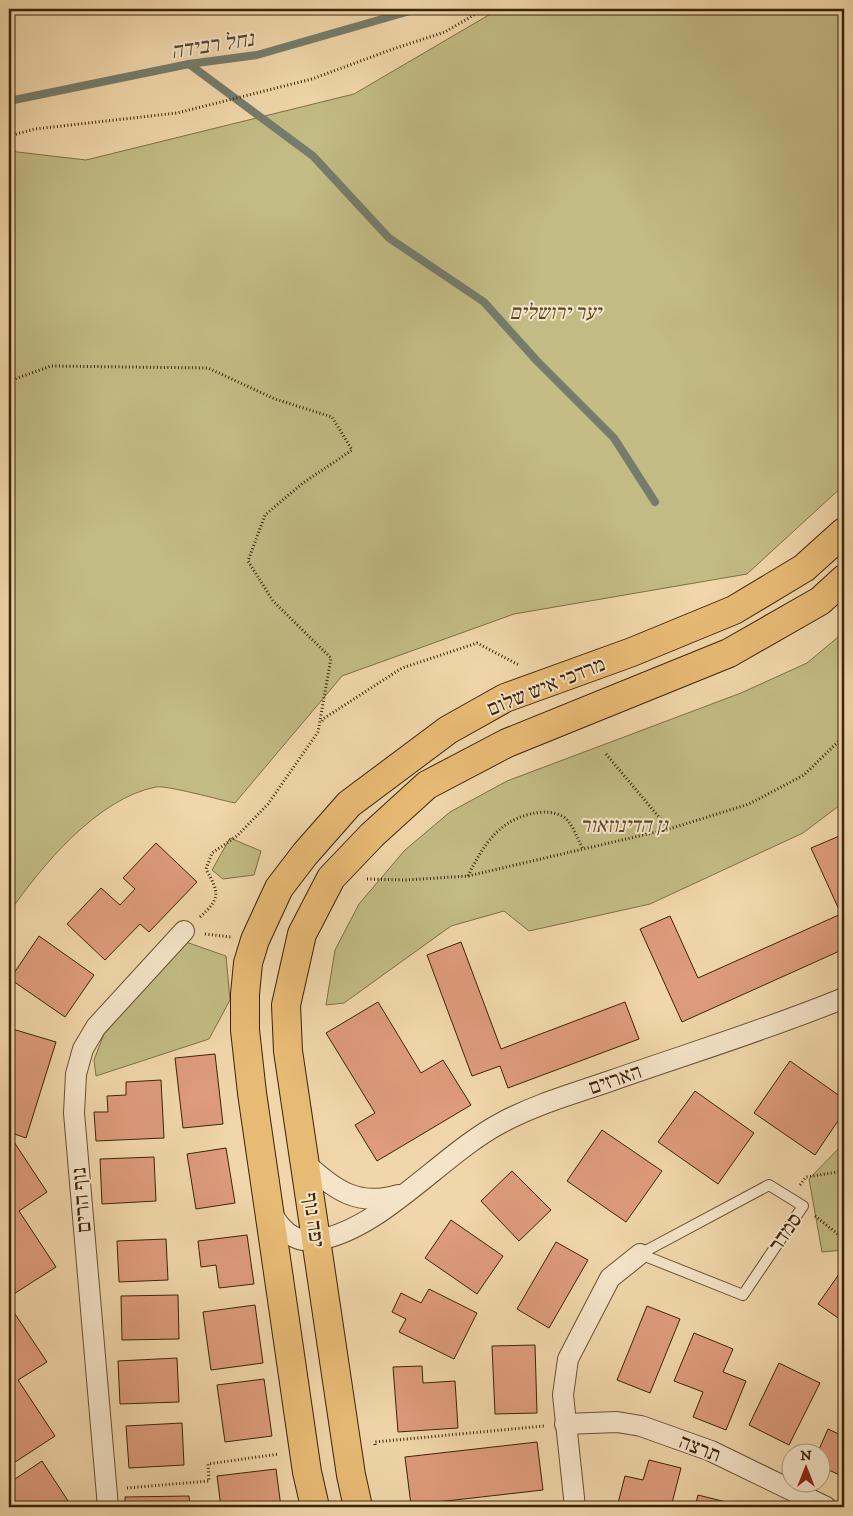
<svg xmlns="http://www.w3.org/2000/svg" width="853" height="1516" font-family="'IM FELL DW Pica','Frank Ruhl Libre',serif">
	<style>
		.green { fill: #c2bb83; stroke: #7e6f46 }
		.lines { fill: none; stroke-linecap: round; stroke-linejoin: round }
		.stream { stroke: #757c6c; stroke-width: 8 }
		.building { fill: #de9b7d; stroke: #3b2309 }
		.lane-casing { stroke: #685031; stroke-width: 12 }
		.street-casing { stroke: #685031; stroke-width: 22 }
		.primary-casing { stroke: #3b2309; stroke-width: 30 }
		.path { stroke: #3b2309; stroke-width: 3; stroke-dasharray: 1 2.5; stroke-linecap: butt }
		.lane { stroke: #f5e4c8; stroke-width: 10 }
		.street { stroke: #f5e4c8; stroke-width: 20 }
		.primary { stroke: #e8bb75; stroke-width: 28 }
		.labels { text-anchor: middle; stroke-width: 4; stroke-linejoin: round; paint-order: stroke }
		.park-label { font-size: 21px; font-style: italic; fill: #5d4928; stroke: #f5e4c8 }
		.street-label { font-size: 21px; fill: #3b2309; stroke: #f5e4c8 }
		.water-label { font-size: 22px; font-style: italic; fill: #534832; stroke: #f5e4c8 }
	</style>
	<rect width="100%" height="100%" fill="#f0d6aa"/>
	<filter id="stains"><feTurbulence type="fractalNoise" baseFrequency=".004" numOctaves="4"/><feColorMatrix values="0 0 0 0 .2 0 0 0 0 .09 0 0 0 0 .02 0 0 0 .5 -.17"/></filter>
	<radialGradient id="worn" r=".72"><stop offset=".6" stop-color="#630" stop-opacity="0"/><stop offset="1" stop-color="#630" stop-opacity=".3"/></radialGradient>
	<g class="green">
		<path d="M 499,9 L 844,9 L 844,485 L 747,574 L 514,614 L 342,676 L 235,803 C 220,800 167,785 156,787 C 98,798 41,866 9,913 L 9,151 L 86,160 L 354,94 Z"/>
		<path d="M 844,632 L 844,802 L 803,833 L 650,904 L 529,931 L 504,911 L 451,926 L 344,1003 L 326,1005 L 335,950 L 359,904 L 405,850 L 450,812 L 507,781 L 741,693 L 807,663 Z"/>
		<path d="M 230,838 L 261,851 L 254,875 L 223,879 L 212,870 Z"/>
		<path d="M 186,942 L 226,956 L 230,1000 L 209,1039 L 96,1076 L 94,1060 L 104,1034 Z"/>
		<path d="M 844,1143 L 844,1250 L 822,1252 L 809,1179 Z"/>
	</g>
	<g class="lines">
		<g class="stream">
			<path d="M 189,64 L 313,156 L 389,238 L 484,302 L 537,361 L 614,438 L 655,502"/>
			<path d="M 9,101 L 189,64 L 257,55 L 417,9"/>
		</g>
	</g>
	<g class="building">
		<path d="M 844,834 L 844,949 L 682,1022 L 640,929 L 670,916 L 698,978 L 841,914 L 811,848 Z"/>
		<path d="M 156,843 L 197,882 L 149,932 L 140,924 L 105,960 L 67,924 L 101,888 L 120,905 L 135,889 L 123,878 Z"/>
		<path d="M 39,936 L 94,975 L 65,1017 L 10,979 Z"/>
		<path d="M 461,942 L 501,1049 L 625,1002 L 639,1039 L 508,1088 L 500,1066 L 472,1076 L 427,955 Z"/>
		<path d="M 378,1002 L 421,1073 L 443,1060 L 471,1105 L 377,1161 L 355,1125 L 375,1113 L 326,1033 Z"/>
		<path d="M 9,1028 L 56,1042 L 26,1138 L 9,1132 Z"/>
		<path d="M 215,1054 L 223,1124 L 183,1128 L 175,1058 Z"/>
		<path d="M 790,1061 L 844,1099 L 844,1112 L 815,1155 L 754,1113 Z"/>
		<path d="M 161,1080 L 164,1138 L 96,1141 L 94,1112 L 108,1112 L 107,1096 L 126,1095 L 126,1082 Z"/>
		<path d="M 695,1091 L 754,1133 L 718,1184 L 658,1142 Z"/>
		<path d="M 602,1130 L 662,1171 L 626,1222 L 567,1181 Z"/>
		<path d="M 14,1142 L 47,1192 L 19,1211 L 56,1267 L 9,1297 L 9,1146 Z"/>
		<path d="M 226,1148 L 235,1203 L 196,1209 L 187,1154 Z"/>
		<path d="M 154,1157 L 156,1201 L 102,1204 L 100,1159 Z"/>
		<path d="M 512,1171 L 551,1210 L 519,1241 L 481,1201 Z"/>
		<path d="M 451,1220 L 503,1256 L 477,1294 L 425,1258 Z"/>
		<path d="M 247,1235 L 254,1284 L 219,1288 L 216,1265 L 201,1267 L 198,1241 Z"/>
		<path d="M 166,1239 L 168,1280 L 119,1282 L 117,1241 Z"/>
		<path d="M 556,1242 L 588,1260 L 549,1328 L 517,1309 Z"/>
		<path d="M 844,1267 L 844,1322 L 818,1304 Z"/>
		<path d="M 429,1289 L 477,1313 L 454,1359 L 399,1332 L 406,1319 L 392,1312 L 401,1293 L 421,1303 Z"/>
		<path d="M 178,1295 L 179,1339 L 122,1340 L 121,1296 Z"/>
		<path d="M 255,1305 L 263,1363 L 211,1370 L 203,1312 Z"/>
		<path d="M 647,1306 L 680,1319 L 650,1393 L 617,1380 Z"/>
		<path d="M 11,1308 L 47,1362 L 18,1380 L 55,1436 L 9,1466 L 9,1309 Z"/>
		<path d="M 694,1333 L 733,1349 L 723,1372 L 746,1381 L 726,1430 L 693,1417 L 703,1392 L 674,1381 Z"/>
		<path d="M 535,1345 L 537,1413 L 495,1414 L 492,1346 Z"/>
		<path d="M 177,1358 L 179,1402 L 120,1404 L 118,1361 Z"/>
		<path d="M 779,1363 L 820,1383 L 789,1445 L 749,1425 Z"/>
		<path d="M 422,1366 L 423,1383 L 455,1381 L 458,1428 L 398,1432 L 393,1367 Z"/>
		<path d="M 264,1379 L 272,1436 L 225,1442 L 217,1385 Z"/>
		<path d="M 182,1423 L 184,1465 L 129,1468 L 126,1426 Z"/>
		<path d="M 828,1429 L 843,1436 L 844,1434 L 844,1477 L 820,1466 L 820,1454 L 817,1454 Z"/>
		<path d="M 537,1442 L 543,1490 L 411,1505 L 405,1457 Z"/>
		<path d="M 649,1460 L 681,1468 L 671,1507 L 650,1502 L 648,1507 L 617,1507 L 625,1476 L 643,1480 Z"/>
		<path d="M 42,1461 L 72,1507 L 9,1507 L 9,1483 Z"/>
		<path d="M 276,1469 L 281,1507 L 221,1507 L 217,1476 Z"/>
		<path d="M 698,1495 L 722,1501 L 744,1507 L 695,1507 Z"/>
		<path d="M 189,1496 L 190,1507 L 125,1507 L 125,1497 Z"/>
	</g>
	<g class="lines">
		<g class="lane-casing">
			<path id="lane" d="M 769,1185 L 803,1206 L 743,1295 L 640,1254 Z"/>
		</g>
		<g class="street-casing">
			<g id="street">
				<path d="M 306,1164 C 336,1190 357,1207 398,1195"/>
				<path d="M 271,1211 C 280,1230 295,1244 318,1240 C 382,1229 442,1154 501,1123 C 536,1104 576,1093 613,1080 C 690,1053 769,1029 844,998"/>
				<path d="M 565,1424 L 617,1422 L 641,1426 L 711,1451 L 826,1507"/>
				<path d="M 108,1507 L 74,1113 L 76,1074 L 83,1049 L 96,1027 L 184,931"/>
				<path d="M 575,1507 L 563,1395 L 568,1359 L 610,1278 L 640,1254"/>
			</g>
		</g>
		<g class="primary-casing">
			<g id="primary">
				<path d="M 315,1507 L 307,1472 L 252,1093 L 245,1030 L 245,994 L 248,963 L 255,940 L 279,888 L 305,854 L 349,804 L 448,730 L 505,698 L 632,652 L 734,610 L 804,568 L 844,532"/>
				<path d="M 358,1507 L 351,1475 L 288,1051 L 286,1005 L 302,934 L 331,878 L 372,835 L 427,785 L 507,743 L 729,653 L 820,601 L 844,579"/>
			</g>
		</g>
		<g class="path">
			<path d="M 9,136 L 35,129 L 177,113 L 312,79 L 393,49 L 445,32 L 484,9"/>
			<path d="M 9,381 L 51,366 L 208,368 L 275,399 L 332,417 L 352,450 L 303,483 L 265,515 L 248,561 L 273,601 L 331,658 L 318,732"/>
			<path d="M 322,721 L 323,719 L 402,668 L 477,643 L 519,665"/>
			<path d="M 606,754 L 669,829"/>
			<path d="M 468,876 C 485,841 503,815 544,812 C 551,812 563,814 568,821 C 574,828 578,840 583,849"/>
			<path d="M 367,879 L 406,880 L 468,876 L 669,829 L 749,804 L 804,775 L 844,736"/>
			<path d="M 200,917 C 221,898 219,893 206,869 L 212,853 L 237,836 L 268,804 L 318,732"/>
			<path d="M 205,934 L 231,937"/>
			<path d="M 800,1185 L 806,1177 L 844,1171"/>
			<path d="M 815,1216 L 844,1239"/>
			<path d="M 375,1445 L 375,1442 L 544,1426"/>
			<path d="M 127,1488 L 209,1481 L 208,1464 L 279,1454"/>
		</g>
		<use href="#lane" class="lane"/>
		<use href="#street" class="street"/>
		<use href="#primary" class="primary"/>
	</g>
	<g class="labels">
		<g class="park-label">
			<text x="555" y="319">יער ירושלים</text>
			<text x="624" y="832">גן הדינוזאור</text>
		</g>
		<g class="street-label">
			<text transform="translate(546 686) rotate(-22)" y="7">מרדכי איש שלום</text>
			<text transform="translate(615 1079) rotate(-19)" y="7">הארזים</text>
			<text transform="translate(81 1200) rotate(-95)" y="7">נוף הרים</text>
			<text transform="translate(314 1220) rotate(82)" y="7">יפה נוף</text>
			<text transform="translate(785 1232) rotate(-56)" y="7">סמדר</text>
			<text transform="translate(700 1448) rotate(21)" y="7">תרצה</text>
		</g>
		<g class="water-label">
			<text transform="translate(212 44) rotate(-9)" y="8">נחל רבידה</text>
		</g>
	</g>
	<rect width="853" height="1516" fill="none" stroke="#f0d6aa" stroke-width="30"/>
	<rect x="10" y="10" width="833" height="1496" fill="none" stroke="#3b2309" stroke-width="2.5"/>
	<rect x="15" y="15" width="823" height="1486" fill="none" stroke="#3b2309"/>
	<g transform="translate(806 1468)"><circle r="24" fill="#f5e4c8" stroke="#ab977c"/>
	<path d="M0-4L9 19L0 12L-9 19Z" fill="#8f2418"/>
	<text y="-8" font-size="14" font-weight="bold" text-anchor="middle" fill="#3b2309">N</text>
	</g>
	<rect width="100%" height="100%" filter="url(#stains)"/>
	<rect width="100%" height="100%" fill="url(#worn)"/>
</svg>
